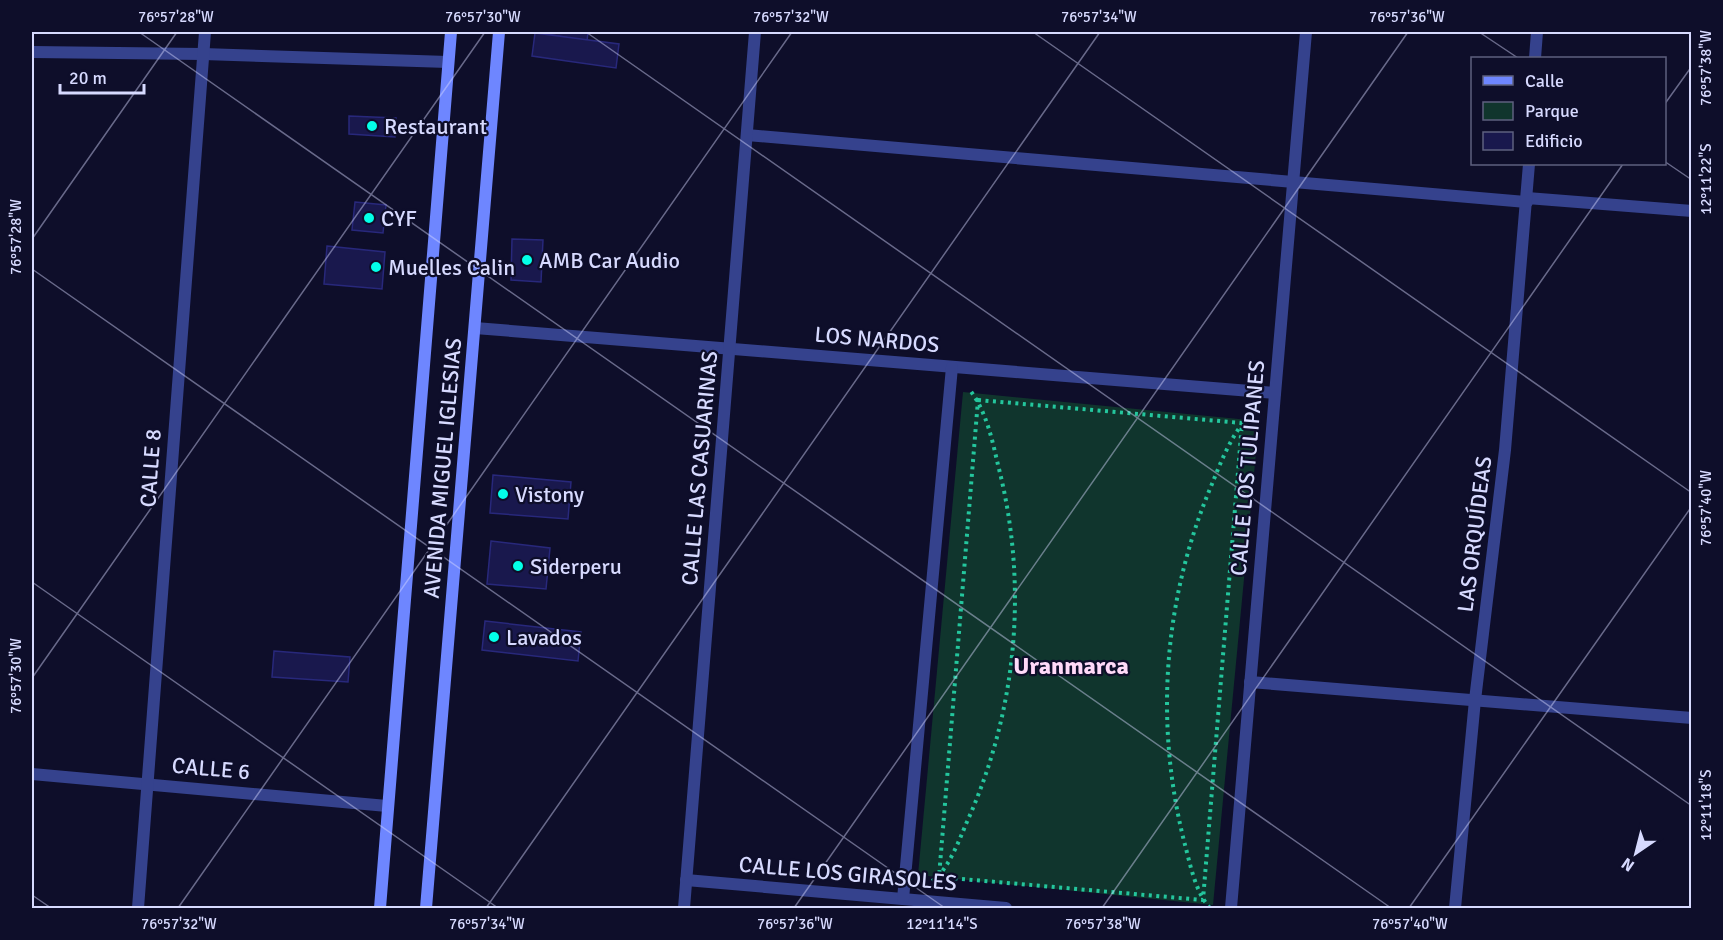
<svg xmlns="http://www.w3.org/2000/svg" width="1723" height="940" font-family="Signika,sans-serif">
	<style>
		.green { fill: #10352d }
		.building { fill: #19184d; stroke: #28287b; stroke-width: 1.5 }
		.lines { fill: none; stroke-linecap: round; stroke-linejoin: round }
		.path { stroke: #24c69d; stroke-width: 4; stroke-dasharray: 3 4.5; stroke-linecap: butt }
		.street { stroke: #35428d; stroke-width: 12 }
		.secondary { stroke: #6e86ff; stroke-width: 12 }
		.ticks { fill: none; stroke: #d7daff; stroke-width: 1.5; stroke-opacity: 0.45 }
		.poi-dot { fill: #03ffe8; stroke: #0e0e2a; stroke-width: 2 }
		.labels { text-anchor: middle; stroke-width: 4.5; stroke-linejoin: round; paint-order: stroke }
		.poi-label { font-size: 22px; fill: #d7daff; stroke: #0e0e2a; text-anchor: start }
		.street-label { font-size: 22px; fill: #d7daff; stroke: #0e0e2a }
		.neighbourhood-label { font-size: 24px; font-weight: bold; fill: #ffd9f8; stroke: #0e0e2a }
		.neatline { fill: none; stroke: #d7daff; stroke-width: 2 }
		.ticks-label { font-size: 15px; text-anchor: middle; fill: #d7daff }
	</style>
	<rect width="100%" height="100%" fill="#0e0e2a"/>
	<path class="green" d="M 963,392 L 1259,421 L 1213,905 L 918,875 Z"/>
	<g class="building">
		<path d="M 535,32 L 588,32 L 587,41 Z"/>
		<path d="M 535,33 L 619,44 L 616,68 L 532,56 Z"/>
		<path d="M 349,116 L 396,118 L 395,137 L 349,134 Z"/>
		<path d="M 355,202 L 386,205 L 383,233 L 352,230 Z"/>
		<path d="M 512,239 L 543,240 L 541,282 L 511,280 Z"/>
		<path d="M 327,246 L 385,252 L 382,289 L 324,284 Z"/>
		<path d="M 493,475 L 571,482 L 568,519 L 490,513 Z"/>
		<path d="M 491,541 L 550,548 L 546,589 L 487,584 Z"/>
		<path d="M 485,621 L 581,632 L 578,661 L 482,650 Z"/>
		<path d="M 274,651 L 350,657 L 348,682 L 272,677 Z"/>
	</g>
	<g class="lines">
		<g class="path">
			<path d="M 978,400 L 1242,423 L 1203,900 L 939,877 Z"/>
			<path d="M 932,881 C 947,872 959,841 966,824 C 1017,712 1029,585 998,465 C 992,439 986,410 969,389"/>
			<path d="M 1210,908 C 1195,892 1190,863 1184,841 C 1154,721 1164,597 1212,484 C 1222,459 1233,431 1252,413"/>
		</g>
		<g class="street">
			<path d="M 32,52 L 203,54 L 448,62"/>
			<path d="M 1535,58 L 1537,32"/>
			<path d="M 747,135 L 1527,202"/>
			<path d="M 1527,198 L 1692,211"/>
			<path d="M 475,328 L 1275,393"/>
			<path d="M 1250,682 L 1692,718"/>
			<path d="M 32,774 L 387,806"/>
			<path d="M 686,880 L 1006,908"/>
			<path d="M 903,899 L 952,367"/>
			<path d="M 138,908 L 205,32"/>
			<path d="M 684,908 L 755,32"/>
			<path d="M 1231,908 L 1306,32"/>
			<path d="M 1455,908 L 1475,700 L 1505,450 L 1529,164"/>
		</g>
		<g class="secondary">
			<path d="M 380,908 L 451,32"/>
			<path d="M 426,908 L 499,32"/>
		</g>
	</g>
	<path class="ticks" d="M 139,32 L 1391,908M 586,32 L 1692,806M 1033,32 L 1692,493M 1479,32 L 1518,58M 1664,105 L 1692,66M 1664,161 L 1692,180M 32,239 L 177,32M 32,269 L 945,908M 32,582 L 498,908M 32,678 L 485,32M 32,895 L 51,908M 178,908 L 792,32M 486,908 L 1100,32M 794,908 L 1408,32M 1102,908 L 1623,164M 1409,908 L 1692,506"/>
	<g class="poi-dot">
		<circle cx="372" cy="126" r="6"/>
		<circle cx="369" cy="218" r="6"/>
		<circle cx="527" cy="260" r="6"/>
		<circle cx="376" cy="267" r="6"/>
		<circle cx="503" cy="494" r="6"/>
		<circle cx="518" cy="566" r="6"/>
		<circle cx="494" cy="637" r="6"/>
	</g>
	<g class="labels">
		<g class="poi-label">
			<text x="384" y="134">Restaurant</text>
			<text x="381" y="226">CYF</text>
			<text x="539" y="268">AMB Car Audio</text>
			<text x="388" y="275">Muelles Calin</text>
			<text x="515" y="502">Vistony</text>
			<text x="530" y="574">Siderperu</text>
			<text x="506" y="645">Lavados</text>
		</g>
		<g class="street-label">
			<text transform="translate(877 339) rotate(5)" y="8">LOS NARDOS</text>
			<text transform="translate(150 468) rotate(-86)" y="8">CALLE 8</text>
			<text transform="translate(442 468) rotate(-85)" y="8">AVENIDA MIGUEL IGLESIAS</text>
			<text transform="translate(699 468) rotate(-85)" y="8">CALLE LAS CASUARINAS</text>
			<text transform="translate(1247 468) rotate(-85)" y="8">CALLE LOS TULIPANES</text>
			<text transform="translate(1474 534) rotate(-83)" y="8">LAS ORQUÍDEAS</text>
			<text transform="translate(211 768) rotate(5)" y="8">CALLE 6</text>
			<text transform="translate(848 873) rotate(5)" y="8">CALLE LOS GIRASOLES</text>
		</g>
		<g class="neighbourhood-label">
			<text x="1071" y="674">Uranmarca</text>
		</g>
	</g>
	<rect width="1723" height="940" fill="none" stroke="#0e0e2a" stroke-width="66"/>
	<rect x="1471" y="57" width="195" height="108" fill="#0e0e2a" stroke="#5e607f" stroke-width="1.5"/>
	<rect x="1483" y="76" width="30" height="9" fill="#6e86ff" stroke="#5e607f" stroke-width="1.5"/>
	<text x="1525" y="87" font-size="18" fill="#d7daff">Calle</text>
	<rect x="1483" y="102" width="30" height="18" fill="#10352d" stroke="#5e607f" stroke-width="1.5"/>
	<text x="1525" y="117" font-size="18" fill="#d7daff">Parque</text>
	<rect x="1483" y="132" width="30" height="18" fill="#19184d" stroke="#5e607f" stroke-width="1.5"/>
	<text x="1525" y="147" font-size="18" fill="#d7daff">Edificio</text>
	<g transform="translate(1636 853) rotate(215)" stroke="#0e0e2a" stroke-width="4.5" paint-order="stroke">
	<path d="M0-4.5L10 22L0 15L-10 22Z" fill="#d7daff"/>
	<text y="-9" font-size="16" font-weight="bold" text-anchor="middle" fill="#d7daff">N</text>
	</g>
	<path d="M60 84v9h84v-9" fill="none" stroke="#d7daff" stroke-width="3"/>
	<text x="69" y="84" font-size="18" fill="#d7daff" stroke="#0e0e2a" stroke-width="4.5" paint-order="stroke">20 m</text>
	<rect x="33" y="33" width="1657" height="874" class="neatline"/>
	<g class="ticks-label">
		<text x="176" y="22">76°57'28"W</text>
		<text x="483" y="22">76°57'30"W</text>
		<text x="791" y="22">76°57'32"W</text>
		<text x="1099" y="22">76°57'34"W</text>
		<text x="1407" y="22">76°57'36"W</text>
		<text transform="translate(1706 68) rotate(-90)" y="5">76°57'38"W</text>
		<text transform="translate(1706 179) rotate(-90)" y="5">12°11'22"S</text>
		<text transform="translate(16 237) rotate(-90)" y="5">76°57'28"W</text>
		<text transform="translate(1706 508) rotate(-90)" y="5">76°57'40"W</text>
		<text transform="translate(16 676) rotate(-90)" y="5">76°57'30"W</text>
		<text transform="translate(1706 805) rotate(-90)" y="5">12°11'18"S</text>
		<text x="179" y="929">76°57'32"W</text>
		<text x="487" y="929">76°57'34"W</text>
		<text x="795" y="929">76°57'36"W</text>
		<text x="942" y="929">12°11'14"S</text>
		<text x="1103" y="929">76°57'38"W</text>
		<text x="1410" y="929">76°57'40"W</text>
	</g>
</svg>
